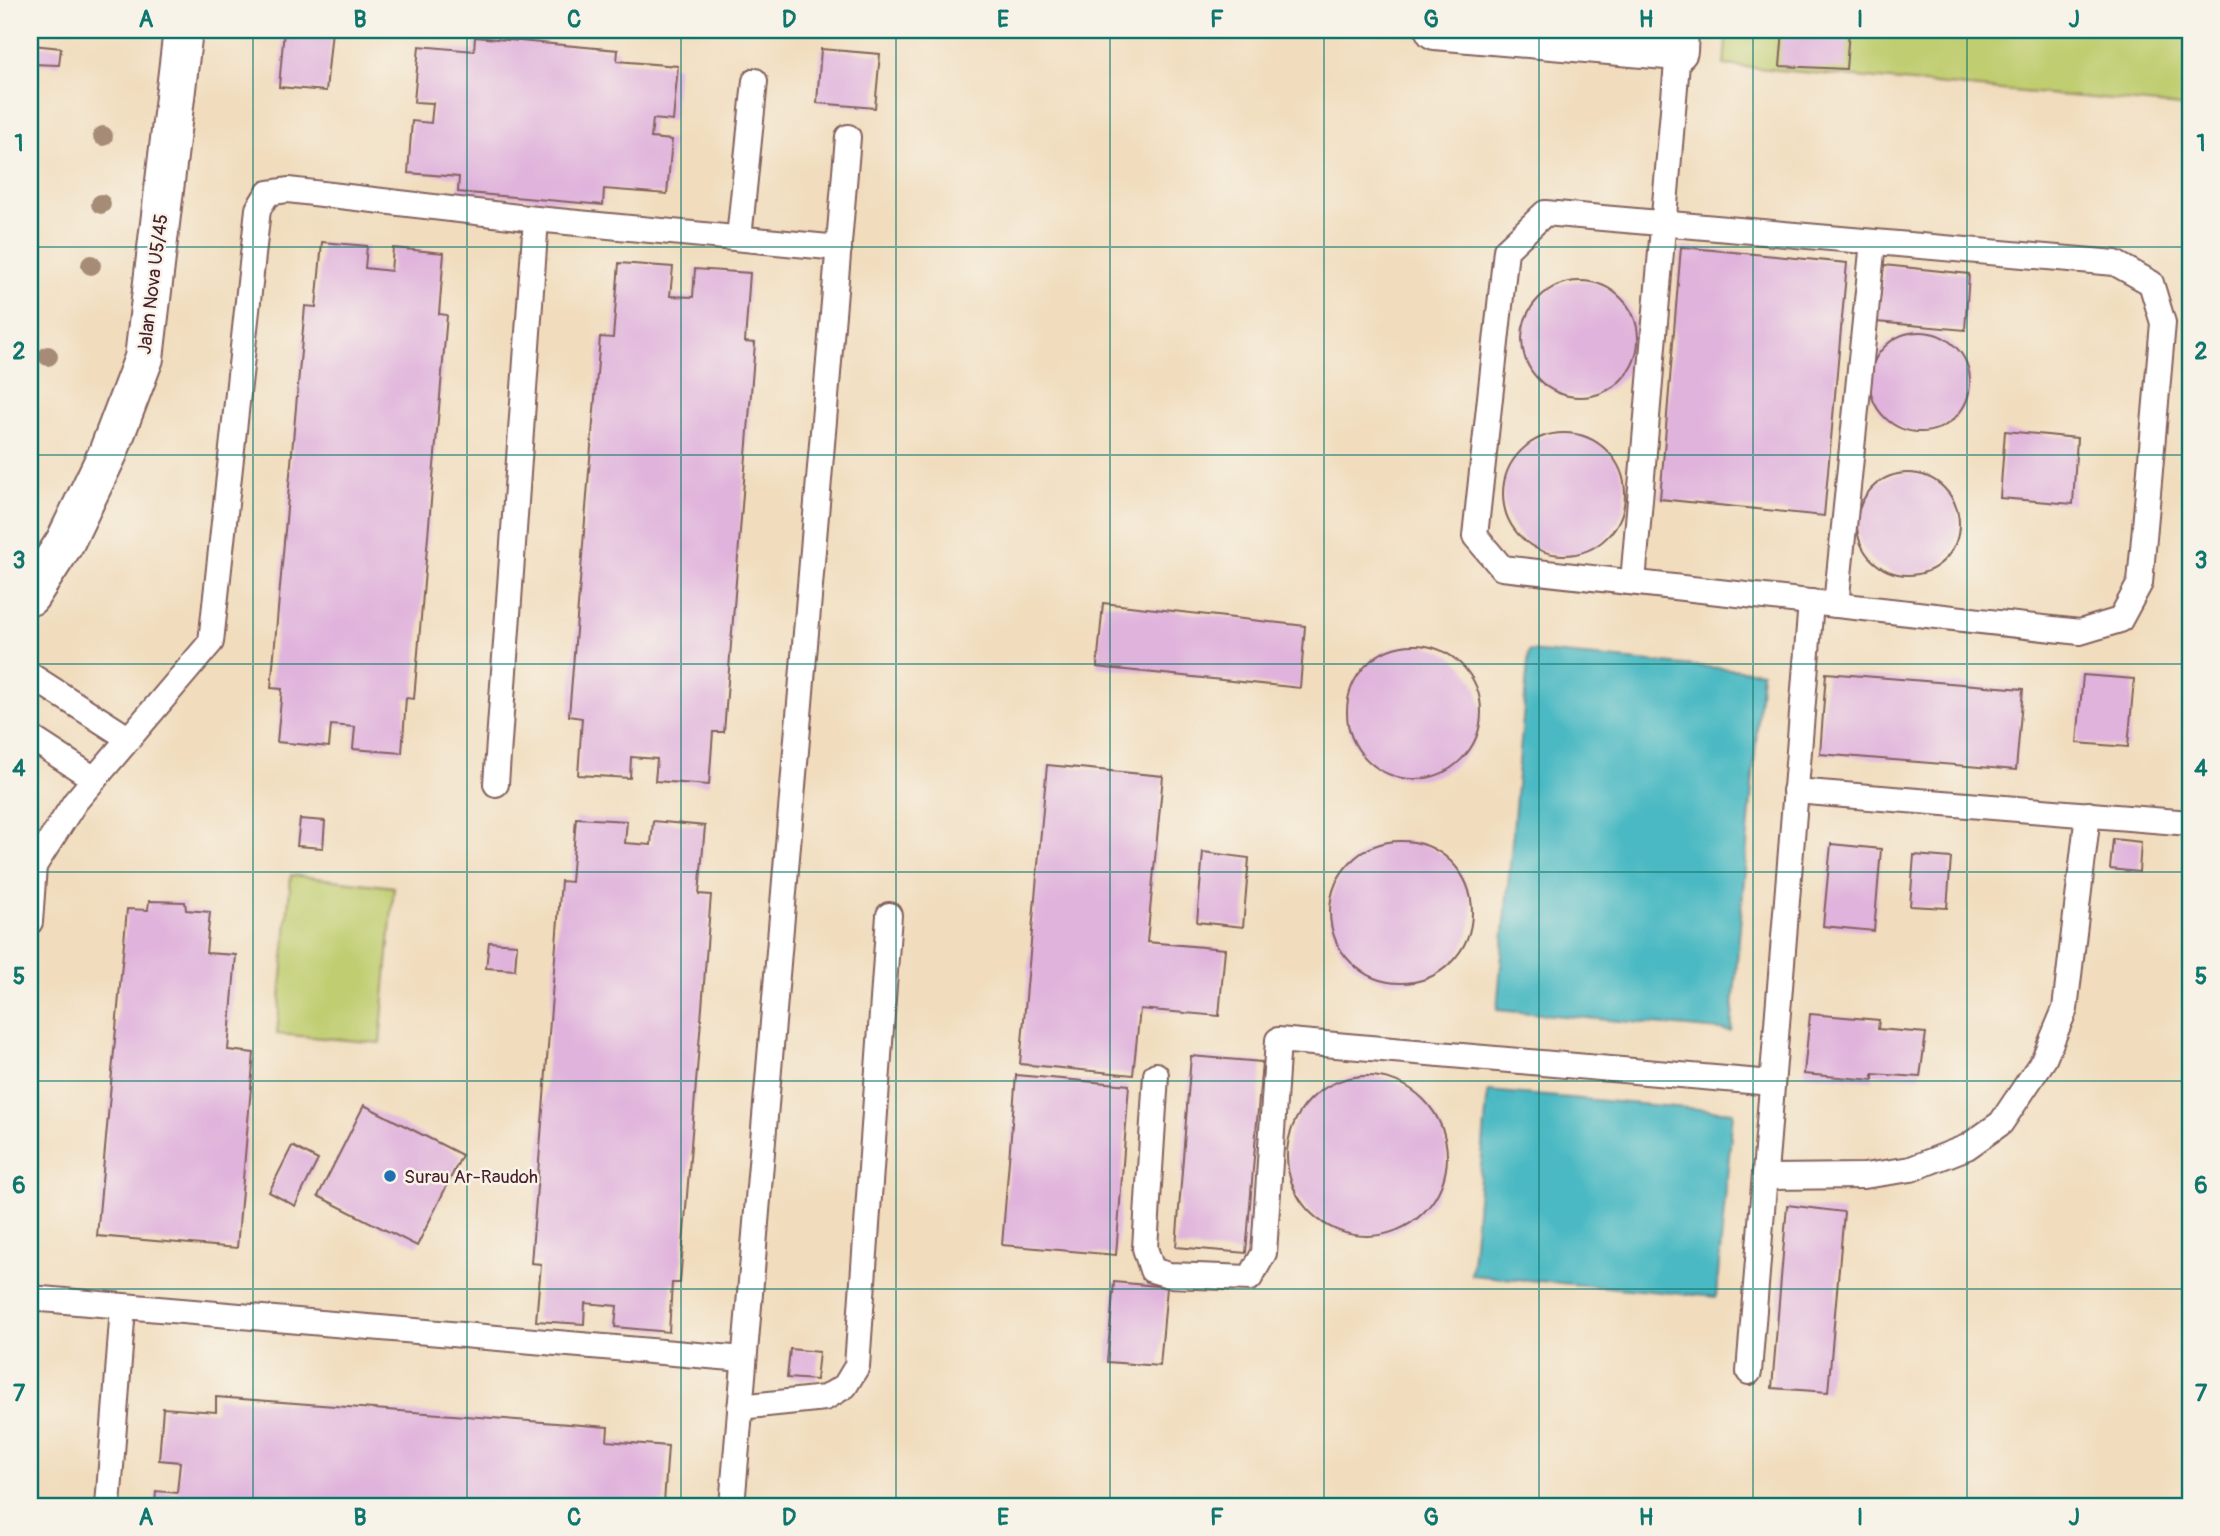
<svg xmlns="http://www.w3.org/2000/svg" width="2220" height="1536" font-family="Pangolin,sans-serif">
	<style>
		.green { fill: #c0cd6f; stroke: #85764d; stroke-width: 2 }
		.water { fill: #4bb9c3; stroke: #4a6c77; stroke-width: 2 }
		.building { fill: #e0b3dc }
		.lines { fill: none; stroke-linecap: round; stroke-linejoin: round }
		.lane-casing { stroke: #84625e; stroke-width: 28 }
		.street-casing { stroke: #84625e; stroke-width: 42 }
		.secondary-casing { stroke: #84625e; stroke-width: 42 }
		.lane { stroke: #fff; stroke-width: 24 }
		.street { stroke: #fff; stroke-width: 38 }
		.secondary { stroke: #fff; stroke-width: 38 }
		.tree { fill: #a68c76 }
		.grid { fill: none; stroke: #0f766e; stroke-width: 2; stroke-opacity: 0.55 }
		.poi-dot { fill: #1f6fb2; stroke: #f7f3e8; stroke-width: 2.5 }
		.labels { text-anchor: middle; stroke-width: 5; stroke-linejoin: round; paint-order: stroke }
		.street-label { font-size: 19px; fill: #4a1f2b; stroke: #f7f3e8 }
		.poi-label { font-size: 19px; fill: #4a1f2b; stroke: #f7f3e8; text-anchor: start }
		.neatline { fill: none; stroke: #0f766e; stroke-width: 2.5 }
		.grid-label { font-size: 23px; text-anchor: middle; font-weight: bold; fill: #0f766e }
	</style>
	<rect width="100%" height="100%" fill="#f7f3e8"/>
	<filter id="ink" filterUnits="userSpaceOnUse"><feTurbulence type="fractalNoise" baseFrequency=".0143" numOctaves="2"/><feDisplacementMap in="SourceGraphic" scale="14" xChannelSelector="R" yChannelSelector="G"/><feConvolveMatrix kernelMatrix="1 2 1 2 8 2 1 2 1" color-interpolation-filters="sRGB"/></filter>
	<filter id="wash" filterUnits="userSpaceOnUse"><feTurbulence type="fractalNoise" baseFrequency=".00686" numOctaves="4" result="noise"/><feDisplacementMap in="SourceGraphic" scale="28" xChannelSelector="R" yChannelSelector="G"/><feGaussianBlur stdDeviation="1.57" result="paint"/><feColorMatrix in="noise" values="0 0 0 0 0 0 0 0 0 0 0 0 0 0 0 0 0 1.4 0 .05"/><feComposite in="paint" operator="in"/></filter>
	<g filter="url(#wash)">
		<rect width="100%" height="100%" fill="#f1ddbe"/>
		<g class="green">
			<path d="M 1727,30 L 2190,30 L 2190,107 L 1724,65 Z"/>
			<path d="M 291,875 L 394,887 L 380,1043 L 277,1034 Z"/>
		</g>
		<g class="water">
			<path d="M 1529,651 L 1762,672 L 1731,1031 L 1497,1010 Z"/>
			<path d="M 1488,1091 L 1733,1112 L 1716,1297 L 1471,1275 Z"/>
		</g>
		<g id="blocks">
			<g class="building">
				<path d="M 284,30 L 332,30 L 326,91 L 279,87 Z"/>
				<path d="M 1783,30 L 1849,30 L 1846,69 L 1780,66 Z"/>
				<path d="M 475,37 L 618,50 L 617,61 L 678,66 L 673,121 L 653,119 L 651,138 L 672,140 L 667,194 L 604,189 L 603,205 L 458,192 L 459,177 L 408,173 L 412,121 L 431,123 L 433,103 L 414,102 L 419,46 L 474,51 Z"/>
				<path d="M 32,45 L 61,48 L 59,65 L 31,64 Z"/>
				<path d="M 821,49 L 880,54 L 875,108 L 817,103 Z"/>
				<path d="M 322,242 L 367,246 L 365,268 L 391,271 L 393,248 L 444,253 L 439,314 L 447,315 L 414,699 L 406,698 L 402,753 L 353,749 L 355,727 L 331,725 L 329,747 L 277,742 L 282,689 L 271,688 L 305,306 L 316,307 Z"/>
				<path d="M 1681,247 L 1847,263 L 1824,516 L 1660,499 Z"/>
				<path d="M 619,263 L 673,267 L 670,296 L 693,297 L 695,269 L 750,273 L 745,342 L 755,343 L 724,732 L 713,732 L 709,785 L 655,781 L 657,759 L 631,757 L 630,778 L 578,775 L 582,718 L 569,716 L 600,337 L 613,338 Z"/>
				<path d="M 1884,265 L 1969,274 L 1965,330 L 1877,322 Z"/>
				<circle cx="1580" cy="339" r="58"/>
				<circle cx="1920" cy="382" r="50"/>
				<path d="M 2005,431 L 2077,438 L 2073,504 L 2000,498 Z"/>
				<circle cx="1564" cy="494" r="61"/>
				<circle cx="1908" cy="524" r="51"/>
				<path d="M 1103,603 L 1305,626 L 1300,688 L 1097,667 Z"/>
				<circle cx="1414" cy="712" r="67"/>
				<path d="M 1826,673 L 2023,689 L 2016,770 L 1820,754 Z"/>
				<path d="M 2083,675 L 2134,679 L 2128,747 L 2077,743 Z"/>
				<path d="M 1047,765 L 1163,776 L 1147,942 L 1225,949 L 1219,1016 L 1140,1009 L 1133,1075 L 1020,1064 Z"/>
				<path d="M 576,818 L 627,821 L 625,843 L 651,845 L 653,821 L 705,826 L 699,894 L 711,895 L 680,1283 L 672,1283 L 669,1332 L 615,1327 L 617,1306 L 585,1303 L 584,1324 L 536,1321 L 541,1264 L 531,1263 L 561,881 L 571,882 Z"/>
				<path d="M 300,819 L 325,821 L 323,848 L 297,846 Z"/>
				<path d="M 2113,839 L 2141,842 L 2139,872 L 2110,869 Z"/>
				<circle cx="1401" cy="912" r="71"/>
				<path d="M 1831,844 L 1881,849 L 1874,931 L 1823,926 Z"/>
				<path d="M 1203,852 L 1249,858 L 1243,927 L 1197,922 Z"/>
				<path d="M 1914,855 L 1951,858 L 1947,908 L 1910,906 Z"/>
				<path d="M 149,901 L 185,902 L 186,910 L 210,912 L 206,953 L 236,955 L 228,1050 L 254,1053 L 237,1248 L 97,1236 L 127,909 L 148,910 Z"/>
				<path d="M 489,942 L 517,944 L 515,970 L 486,968 Z"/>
				<path d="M 1810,1014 L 1879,1020 L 1878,1029 L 1926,1033 L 1920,1077 L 1873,1074 L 1873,1080 L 1804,1074 Z"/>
				<path d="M 1191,1056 L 1262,1062 L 1246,1253 L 1176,1247 Z"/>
				<path d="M 1016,1075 L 1129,1085 L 1116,1255 L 1002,1245 Z"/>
				<circle cx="1367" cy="1156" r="80"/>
				<path d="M 364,1105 L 462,1155 L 417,1246 L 318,1196 Z"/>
				<path d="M 292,1146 L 318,1160 L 295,1206 L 269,1192 Z"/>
				<path d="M 1787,1205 L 1844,1212 L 1828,1392 L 1772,1388 Z"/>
				<path d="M 1114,1282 L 1167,1287 L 1160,1366 L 1107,1362 Z"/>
				<path d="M 790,1349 L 819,1352 L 816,1380 L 787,1378 Z"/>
				<path d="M 216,1397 L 608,1427 L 607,1441 L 668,1446 L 664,1503 L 642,1502 L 641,1506 L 155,1506 L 156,1491 L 177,1493 L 180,1462 L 159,1460 L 163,1408 L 216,1412 Z"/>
			</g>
		</g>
	</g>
	<g filter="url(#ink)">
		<use href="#blocks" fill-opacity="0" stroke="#84625e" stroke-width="2"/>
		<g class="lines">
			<g class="lane-casing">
				<g id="lane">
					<path d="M 1545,213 L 2115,263 L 2151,283 L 2163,323 L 2140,583 L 2120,620 L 2080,632 L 1502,568 L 1475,536 L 1506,250 Z"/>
					<path d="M 739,238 L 755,81"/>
					<path d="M 1633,582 L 1678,51"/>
					<path d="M 1836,605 L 1873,242"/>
					<path d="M 30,675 L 128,738"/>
					<path d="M 30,737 L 93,778"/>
					<path d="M 496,784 L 536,219"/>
					<path d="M 1795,791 L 2190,823"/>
					<path d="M 30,922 L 34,866 L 75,802 L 211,642 L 258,209 L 268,193 L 288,190 L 536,219 L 839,248"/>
					<path d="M 1156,1075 L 1145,1248 L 1152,1270 L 1169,1275 L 1250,1278 L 1264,1253 L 1278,1040 L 1772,1083"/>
					<path d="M 1765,1177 L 1864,1176 L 1911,1169 L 1967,1147 L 2001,1123 L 2044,1059 L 2065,1009 L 2088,814"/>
					<path d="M 30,1298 L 744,1359"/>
					<path d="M 1749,1372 L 1811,602"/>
					<path d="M 740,1407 L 825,1398 L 845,1386 L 857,1366 L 889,915"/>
					<path d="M 108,1506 L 123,1307"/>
					<path d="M 732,1506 L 848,137"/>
				</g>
			</g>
			<g class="street-casing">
				<path id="street" d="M 1435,30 L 1678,51 L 1679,30"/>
			</g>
			<g class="secondary-casing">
				<path id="secondary" d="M 30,596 L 65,542 L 108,453 L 144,358 L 183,30"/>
			</g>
			<use href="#lane" class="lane"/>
			<use href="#street" class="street"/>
			<use href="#secondary" class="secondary"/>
		</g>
		<g class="tree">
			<circle cx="103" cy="136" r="10"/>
			<circle cx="101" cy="204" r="10"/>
			<circle cx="91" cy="265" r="10"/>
			<circle cx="48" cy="356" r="10"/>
		</g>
	</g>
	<path class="grid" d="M 253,30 L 253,1506M 467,30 L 467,1506M 681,30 L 681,1506M 896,30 L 896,1506M 1110,30 L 1110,1506M 1324,30 L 1324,1506M 1539,30 L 1539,1506M 1753,30 L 1753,1506M 1967,30 L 1967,1506M 30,247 L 2190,247M 30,455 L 2190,455M 30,664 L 2190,664M 30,872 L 2190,872M 30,1081 L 2190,1081M 30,1289 L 2190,1289"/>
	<circle class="poi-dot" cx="390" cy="1176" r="7"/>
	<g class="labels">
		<g class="street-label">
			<text transform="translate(152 284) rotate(-83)" y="7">Jalan Nova U5/45</text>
		</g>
		<g class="poi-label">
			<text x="404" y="1183">Surau Ar-Raudoh</text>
		</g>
	</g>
	<rect width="2220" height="1536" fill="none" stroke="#f7f3e8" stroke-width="77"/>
	<rect x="38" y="38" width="2144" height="1460" class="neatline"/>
	<g class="grid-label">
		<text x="146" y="27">A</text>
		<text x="360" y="27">B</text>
		<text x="574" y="27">C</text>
		<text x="789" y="27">D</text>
		<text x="1003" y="27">E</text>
		<text x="1217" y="27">F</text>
		<text x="1431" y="27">G</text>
		<text x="1646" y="27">H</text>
		<text x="1860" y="27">I</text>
		<text x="2074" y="27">J</text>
		<text x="19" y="151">1</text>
		<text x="2201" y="151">1</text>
		<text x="19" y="359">2</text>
		<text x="2201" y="359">2</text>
		<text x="19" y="568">3</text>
		<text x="2201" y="568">3</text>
		<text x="19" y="776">4</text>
		<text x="2201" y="776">4</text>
		<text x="19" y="984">5</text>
		<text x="2201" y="984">5</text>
		<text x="19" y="1193">6</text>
		<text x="2201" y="1193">6</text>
		<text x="19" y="1401">7</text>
		<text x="2201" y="1401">7</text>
		<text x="146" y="1525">A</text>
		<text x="360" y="1525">B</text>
		<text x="574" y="1525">C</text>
		<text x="789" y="1525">D</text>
		<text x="1003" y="1525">E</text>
		<text x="1217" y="1525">F</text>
		<text x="1431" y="1525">G</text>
		<text x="1646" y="1525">H</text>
		<text x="1860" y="1525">I</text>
		<text x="2074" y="1525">J</text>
	</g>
</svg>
